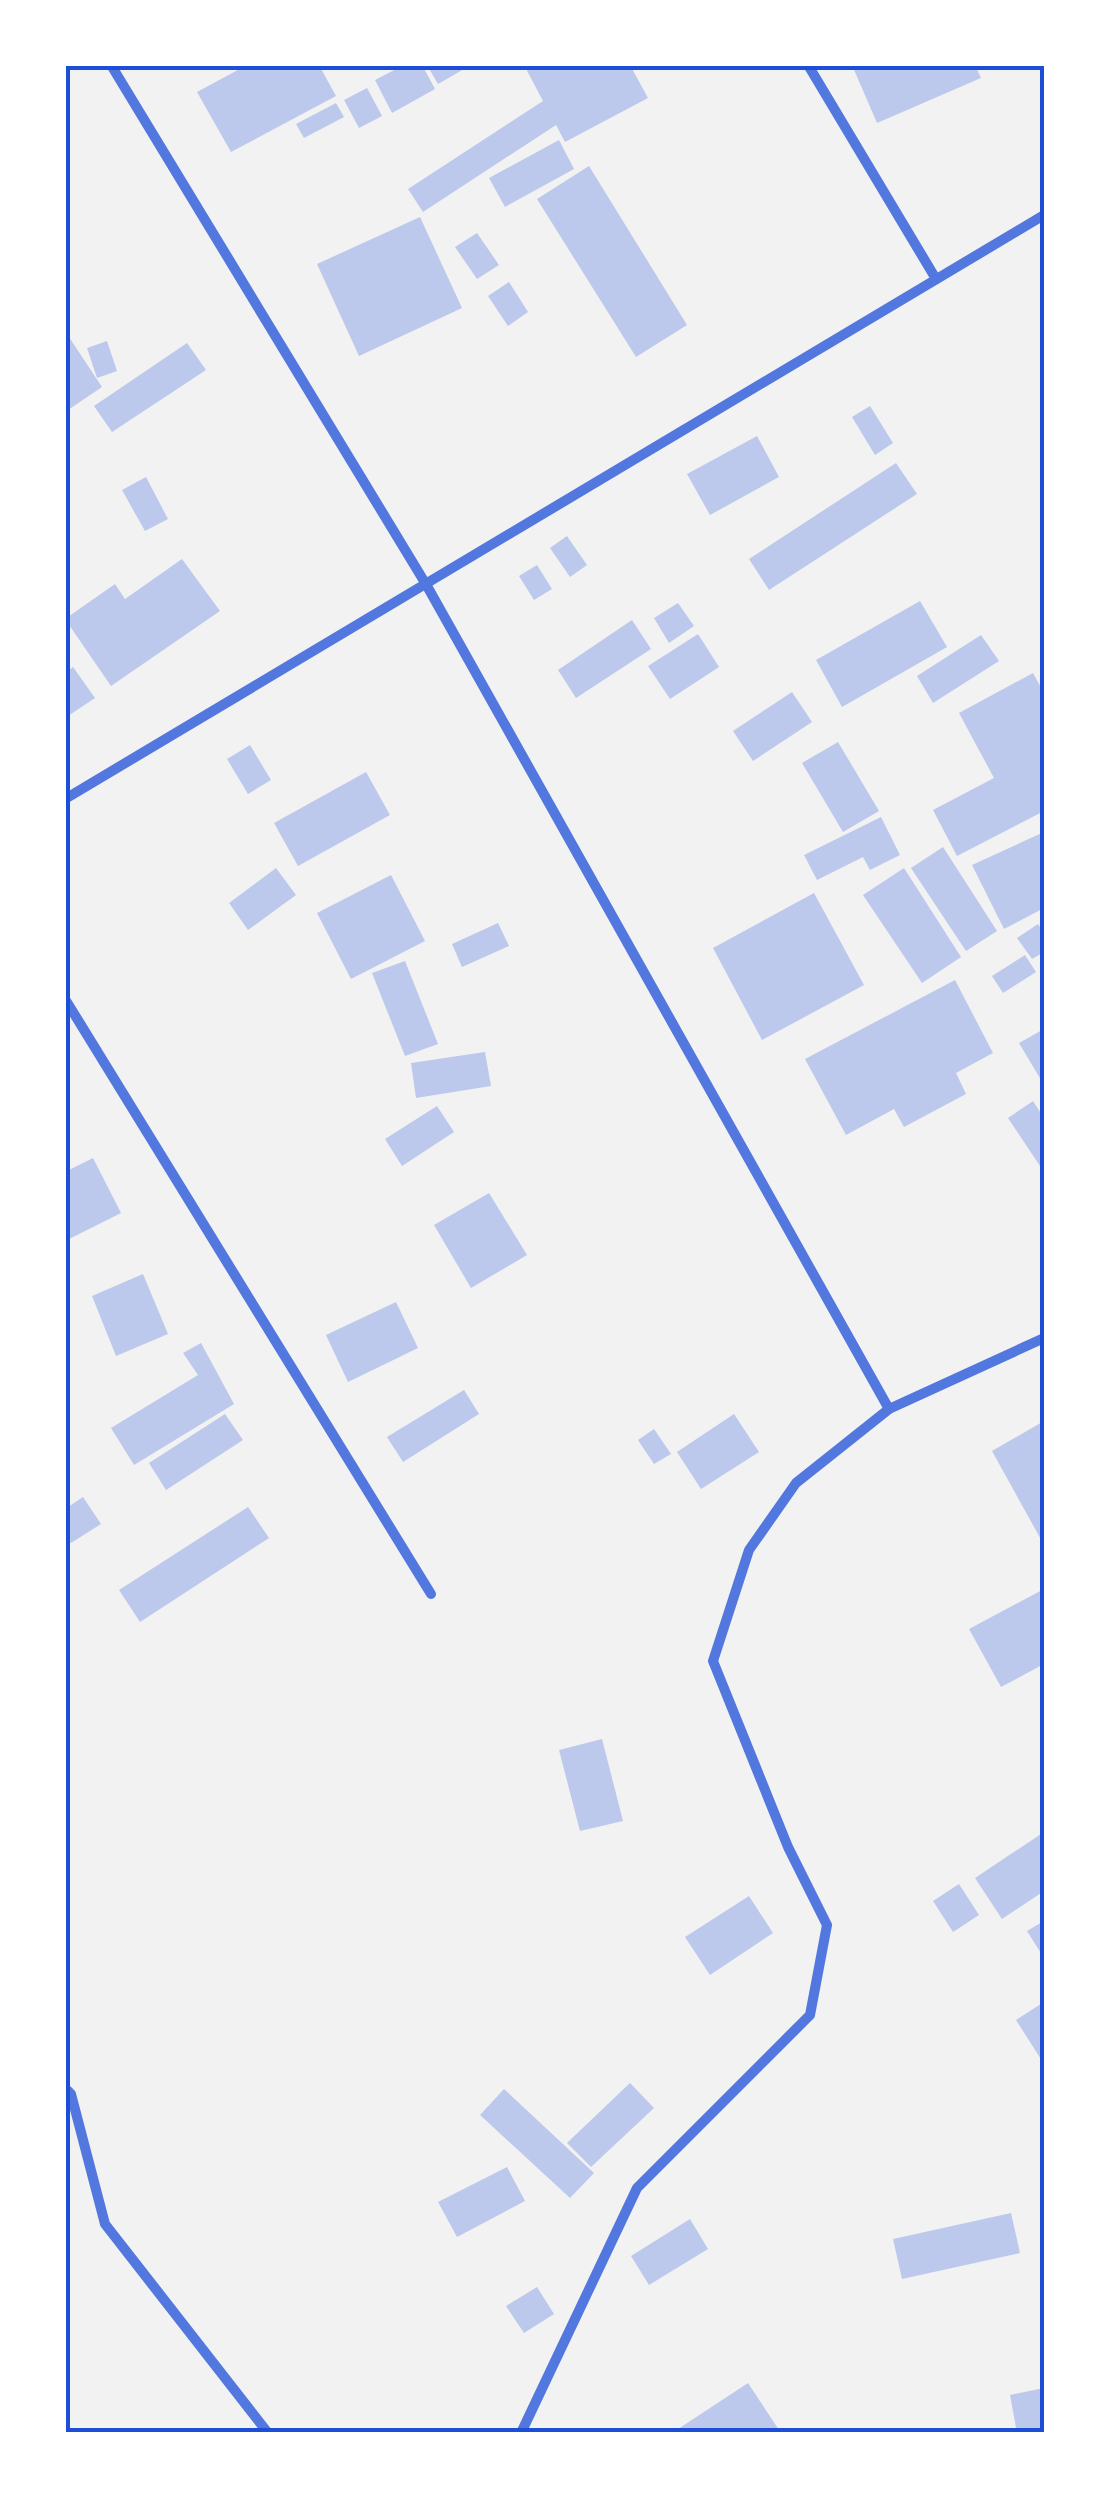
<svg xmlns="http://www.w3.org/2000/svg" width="1109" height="2498" font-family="Manrope,sans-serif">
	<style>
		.building { fill: #bdc9ec }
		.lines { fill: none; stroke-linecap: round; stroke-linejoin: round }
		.minor { stroke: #5277de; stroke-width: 10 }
		.neatline { fill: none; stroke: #1d4ed8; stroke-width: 4 }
	</style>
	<rect width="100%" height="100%" fill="#f2f2f2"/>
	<g class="building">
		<path d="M 247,65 L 319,65 L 336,96 L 231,152 L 197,92 Z"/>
		<path d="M 404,65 L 422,65 L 435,89 L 392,113 L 375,80 Z"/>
		<path d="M 427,65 L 471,65 L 438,84 Z"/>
		<path d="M 524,65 L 630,65 L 648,98 L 565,142 L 556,125 L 423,212 L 408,189 L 543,101 Z"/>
		<path d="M 852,65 L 975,65 L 981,78 L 877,123 Z"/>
		<path d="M 367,88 L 382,116 L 359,128 L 344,100 Z"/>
		<path d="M 336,103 L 344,117 L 304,138 L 296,124 Z"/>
		<path d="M 559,140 L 574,169 L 505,207 L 489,178 Z"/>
		<path d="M 589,166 L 687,325 L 636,357 L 537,199 Z"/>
		<path d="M 420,217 L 462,308 L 359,356 L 317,264 Z"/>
		<path d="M 477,233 L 499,265 L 477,279 L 455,247 Z"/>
		<path d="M 509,282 L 528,312 L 508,326 L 488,296 Z"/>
		<path d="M 65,331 L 102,387 L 65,412 Z"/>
		<path d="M 107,341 L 117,371 L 97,378 L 87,348 Z"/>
		<path d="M 187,343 L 206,370 L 112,432 L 94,406 Z"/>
		<path d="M 870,406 L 893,443 L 875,455 L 852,417 Z"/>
		<path d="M 757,436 L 779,477 L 710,515 L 687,474 Z"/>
		<path d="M 896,463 L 917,494 L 769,590 L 749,559 Z"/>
		<path d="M 146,477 L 168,519 L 145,531 L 122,490 Z"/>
		<path d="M 567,536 L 587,565 L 570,577 L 550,548 Z"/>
		<path d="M 182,559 L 220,611 L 111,686 L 65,619 L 115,584 L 125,599 Z"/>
		<path d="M 537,565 L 552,589 L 534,600 L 519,576 Z"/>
		<path d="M 920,601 L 947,647 L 842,707 L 816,660 Z"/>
		<path d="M 678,603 L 694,626 L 669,643 L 654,618 Z"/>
		<path d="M 632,620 L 651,649 L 576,698 L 558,670 Z"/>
		<path d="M 698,634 L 719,667 L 670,699 L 648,666 Z"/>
		<path d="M 981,635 L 999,661 L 933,703 L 917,676 Z"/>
		<path d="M 73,667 L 95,698 L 65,718 L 65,673 Z"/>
		<path d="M 1033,673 L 1044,693 L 1044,811 L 957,856 L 933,810 L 994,778 L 959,713 Z"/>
		<path d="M 792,692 L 812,722 L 753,761 L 733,731 Z"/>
		<path d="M 838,742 L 879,811 L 843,832 L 802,763 Z"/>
		<path d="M 250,745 L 271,780 L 248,794 L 227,759 Z"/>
		<path d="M 366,772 L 390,815 L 298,866 L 274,823 Z"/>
		<path d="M 881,817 L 900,855 L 870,870 L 863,857 L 817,880 L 804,855 Z"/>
		<path d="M 1044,832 L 1044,908 L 1004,929 L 972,865 Z"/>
		<path d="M 943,847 L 997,931 L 966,951 L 911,868 Z"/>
		<path d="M 276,868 L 296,895 L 248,930 L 229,903 Z"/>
		<path d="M 904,868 L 961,957 L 922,983 L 863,895 Z"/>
		<path d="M 391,875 L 425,941 L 351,979 L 317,913 Z"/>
		<path d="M 814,893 L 864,985 L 762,1040 L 713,948 Z"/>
		<path d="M 498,923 L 509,946 L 462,967 L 452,944 Z"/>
		<path d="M 1038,924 L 1044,933 L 1044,952 L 1032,959 L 1017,938 Z"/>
		<path d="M 1025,955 L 1036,972 L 1003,993 L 992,976 Z"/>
		<path d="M 405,961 L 438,1044 L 405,1056 L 372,973 Z"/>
		<path d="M 955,980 L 993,1053 L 956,1073 L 966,1094 L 904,1127 L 894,1109 L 846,1135 L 805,1059 Z"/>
		<path d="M 1044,1029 L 1044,1085 L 1019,1043 Z"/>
		<path d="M 485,1052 L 491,1086 L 416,1098 L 411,1063 Z"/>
		<path d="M 1033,1101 L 1044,1118 L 1044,1172 L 1008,1118 Z"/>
		<path d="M 437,1106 L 454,1132 L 402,1166 L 385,1139 Z"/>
		<path d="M 93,1158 L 121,1213 L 65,1241 L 65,1172 Z"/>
		<path d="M 489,1193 L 527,1255 L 471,1288 L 434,1225 Z"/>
		<path d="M 143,1274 L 168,1334 L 116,1356 L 92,1296 Z"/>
		<path d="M 396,1302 L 418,1348 L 348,1382 L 326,1335 Z"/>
		<path d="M 201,1343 L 234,1404 L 134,1465 L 111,1428 L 198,1375 L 183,1353 Z"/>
		<path d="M 464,1390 L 479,1414 L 403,1462 L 387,1437 Z"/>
		<path d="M 225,1414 L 243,1440 L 166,1490 L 149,1463 Z"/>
		<path d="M 734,1414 L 759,1452 L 701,1489 L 677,1452 Z"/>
		<path d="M 1044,1421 L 1044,1545 L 992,1451 Z"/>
		<path d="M 654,1429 L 671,1454 L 654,1464 L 638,1440 Z"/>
		<path d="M 83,1497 L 101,1524 L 71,1543 L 65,1533 L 65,1509 Z"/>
		<path d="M 248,1507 L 269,1538 L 140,1622 L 119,1590 Z"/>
		<path d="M 1044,1589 L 1044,1664 L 1001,1687 L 969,1629 Z"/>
		<path d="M 602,1739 L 623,1821 L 580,1831 L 559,1750 Z"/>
		<path d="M 1044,1832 L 1044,1891 L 1002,1919 L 975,1878 Z"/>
		<path d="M 959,1884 L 979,1915 L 953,1932 L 933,1901 Z"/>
		<path d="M 749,1896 L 773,1933 L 710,1975 L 685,1937 Z"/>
		<path d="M 1044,1921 L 1044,1958 L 1027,1931 Z"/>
		<path d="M 1044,2002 L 1044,2064 L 1016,2020 Z"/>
		<path d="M 630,2083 L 654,2108 L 591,2167 L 567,2143 Z"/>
		<path d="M 504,2089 L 594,2173 L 570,2198 L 480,2115 Z"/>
		<path d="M 507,2167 L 525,2201 L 457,2237 L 438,2202 Z"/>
		<path d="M 1011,2213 L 1020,2253 L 902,2279 L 893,2239 Z"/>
		<path d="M 690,2219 L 708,2249 L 649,2285 L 631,2256 Z"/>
		<path d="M 537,2287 L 554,2314 L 524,2333 L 506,2306 Z"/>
		<path d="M 748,2383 L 781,2433 L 672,2433 Z"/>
		<path d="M 1044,2388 L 1044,2428 L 1017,2433 L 1010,2395 Z"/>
	</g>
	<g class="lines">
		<g class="minor">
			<path d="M 111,65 L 427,586 L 889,1409"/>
			<path d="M 808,65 L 936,279"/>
			<path d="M 65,799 L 1044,215"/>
			<path d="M 65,999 L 431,1594"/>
			<path d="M 65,2088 L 71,2094 L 105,2224 L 268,2433"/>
			<path d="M 521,2433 L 637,2188 L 810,2015 L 827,1925 L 788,1847 L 713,1661 L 749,1550 L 796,1483 L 889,1409 L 1044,1338"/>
		</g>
	</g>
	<rect width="1109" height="2498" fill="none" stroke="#ffffff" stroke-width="135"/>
	<rect x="68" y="68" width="974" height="2362" class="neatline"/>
</svg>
